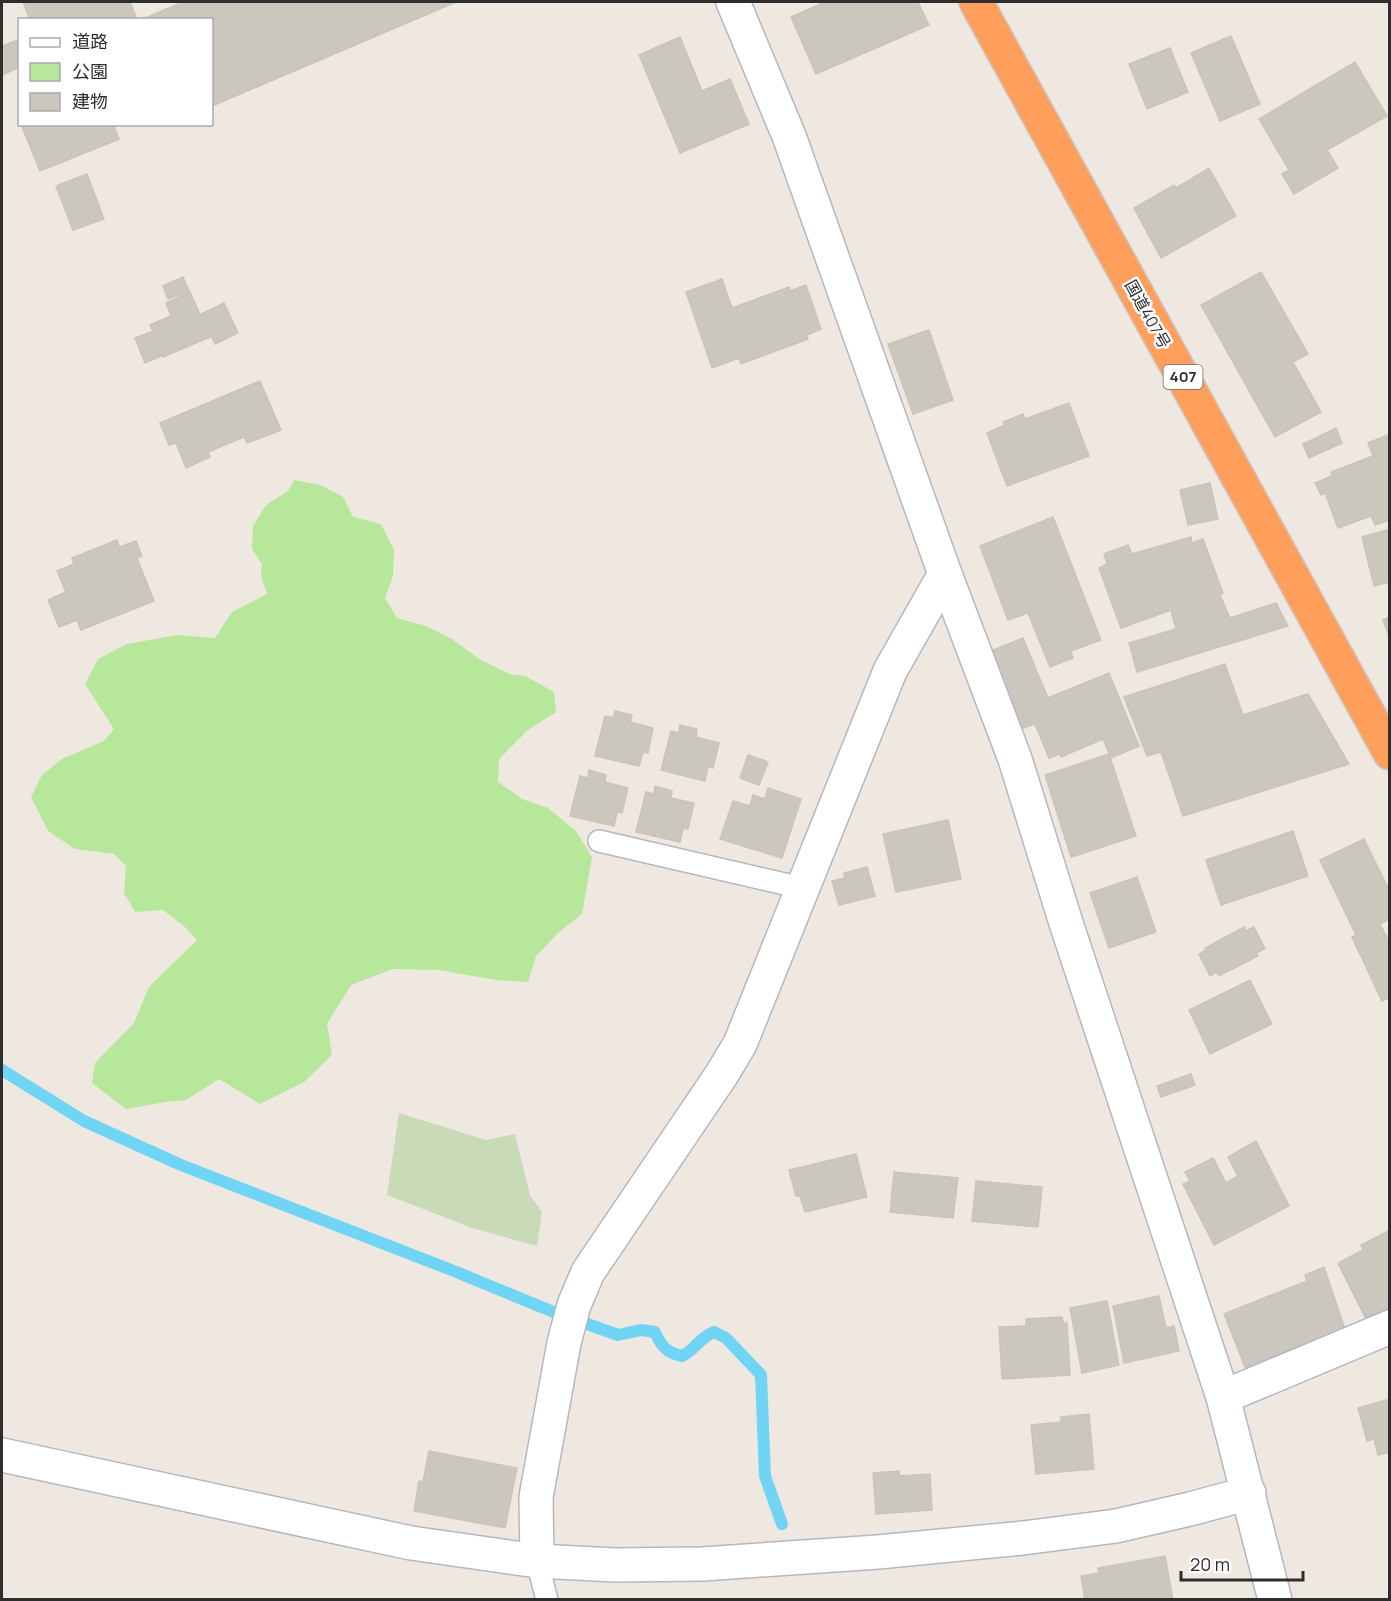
<svg xmlns="http://www.w3.org/2000/svg" width="1391" height="1601" font-family="Manrope,'Noto Sans JP',sans-serif">
	<style>
		.green { fill: #b6e79b }
		.cemetery { fill: #c8dab6 }
		.lines { fill: none; stroke-linecap: round; stroke-linejoin: round }
		.stream { stroke: #70d4f4; stroke-width: 12 }
		.building { fill: #cbc6be; stroke: #cbc4b9; stroke-width: 1.5 }
		.lane-casing { stroke: #b4b7c1; stroke-width: 24 }
		.street-casing { stroke: #b4b7c1; stroke-width: 36 }
		.secondary-casing { stroke: #b4b7c1; stroke-width: 36 }
		.highway-casing { stroke: #c9c9c9; stroke-width: 36 }
		.lane { stroke: #fff; stroke-width: 21 }
		.street { stroke: #fff; stroke-width: 33 }
		.secondary { stroke: #fff; stroke-width: 33 }
		.highway { stroke: #ff9f5b; stroke-width: 33 }
		.labels { text-anchor: middle; stroke-width: 5; stroke-linejoin: round; paint-order: stroke }
		.shield { fill: #fff; stroke: #6d6d6d; stroke-width: 1.5 }
		.shield-label { font-size: 15px; font-weight: bold; fill: #2e2e2e }
		.street-label { font-size: 16px; fill: #2e2e2e; stroke: #fff }
	</style>
	<rect width="100%" height="100%" fill="#efe8e0"/>
	<path class="green" d="M 294,480 L 320,485 L 343,497 L 353,517 L 381,524 L 394,550 L 393,576 L 385,598 L 397,618 L 426,626 L 452,639 L 479,659 L 509,674 L 525,676 L 554,692 L 556,712 L 528,730 L 499,759 L 498,782 L 522,799 L 548,808 L 576,831 L 592,857 L 582,914 L 557,934 L 536,956 L 528,982 L 496,980 L 439,970 L 393,969 L 351,985 L 327,1024 L 332,1055 L 304,1082 L 260,1104 L 219,1079 L 186,1100 L 166,1102 L 126,1109 L 92,1083 L 95,1063 L 134,1023 L 149,987 L 197,940 L 184,926 L 163,910 L 135,912 L 124,893 L 126,866 L 114,854 L 75,849 L 48,831 L 31,797 L 42,775 L 62,759 L 104,741 L 114,729 L 85,684 L 98,659 L 127,644 L 177,635 L 215,638 L 232,612 L 267,594 L 261,576 L 262,564 L 252,549 L 253,526 L 266,505 L 288,491 Z"/>
	<path class="cemetery" d="M 399,1113 L 486,1140 L 515,1134 L 530,1195 L 542,1212 L 537,1246 L 472,1228 L 387,1195 Z"/>
	<g class="lines">
		<path class="stream" d="M 2,1070 L 84,1121 L 181,1165 L 449,1269 L 551,1311 L 618,1335 L 641,1330 L 655,1332 C 661,1346 667,1353 682,1356 C 697,1348 698,1339 714,1332 L 726,1338 L 761,1375 L 765,1476 L 782,1524"/>
	</g>
	<g class="building">
		<path d="M 23,2 L 130,2 L 136,17 L 129,20 L 30,20 Z"/>
		<path d="M 183,2 L 456,2 L 212,106 L 212,20 L 143,19 Z"/>
		<path d="M 825,2 L 918,2 L 929,25 L 816,74 L 791,17 Z"/>
		<path d="M 1231,36 L 1260,104 L 1220,121 L 1191,53 Z"/>
		<path d="M 680,37 L 702,91 L 730,79 L 749,124 L 680,153 L 639,55 Z"/>
		<path d="M 20,39 L 20,67 L 2,75 L 2,46 Z"/>
		<path d="M 1170,48 L 1188,92 L 1147,109 L 1129,64 Z"/>
		<path d="M 1355,62 L 1387,116 L 1327,150 L 1338,168 L 1294,194 L 1282,174 L 1289,170 L 1259,119 Z"/>
		<path d="M 21,124 L 113,124 L 119,139 L 40,171 Z"/>
		<path d="M 1209,168 L 1236,216 L 1161,258 L 1134,208 L 1174,185 L 1176,188 Z"/>
		<path d="M 87,174 L 104,219 L 73,230 L 56,186 Z"/>
		<path d="M 1261,272 L 1308,354 L 1293,362 L 1321,412 L 1275,437 L 1201,305 Z"/>
		<path d="M 183,277 L 189,291 L 168,299 L 163,286 Z"/>
		<path d="M 722,279 L 732,308 L 789,287 L 790,291 L 806,285 L 821,329 L 807,335 L 808,339 L 741,364 L 739,358 L 712,368 L 686,292 Z"/>
		<path d="M 190,292 L 210,337 L 163,357 L 150,325 L 171,316 L 166,303 Z"/>
		<path d="M 224,303 L 238,333 L 215,344 L 201,314 Z"/>
		<path d="M 929,330 L 953,400 L 913,414 L 888,344 Z"/>
		<path d="M 151,332 L 161,356 L 145,363 L 135,338 Z"/>
		<path d="M 260,381 L 281,430 L 247,443 L 244,437 L 208,452 L 210,457 L 186,468 L 176,443 L 169,445 L 160,423 Z"/>
		<path d="M 1069,403 L 1089,456 L 1007,486 L 987,433 L 1005,425 L 1003,422 L 1023,414 L 1025,419 Z"/>
		<path d="M 1336,428 L 1342,443 L 1309,458 L 1303,444 Z"/>
		<path d="M 1390,434 L 1390,520 L 1375,525 L 1371,516 L 1338,528 L 1325,493 L 1321,495 L 1315,483 L 1332,476 L 1331,472 L 1373,456 L 1368,443 Z"/>
		<path d="M 1210,483 L 1218,519 L 1188,525 L 1180,490 Z"/>
		<path d="M 1053,517 L 1101,640 L 1071,651 L 1073,658 L 1050,667 L 1028,613 L 1008,620 L 980,546 Z"/>
		<path d="M 1390,529 L 1390,582 L 1374,586 L 1362,537 Z"/>
		<path d="M 1191,537 L 1192,543 L 1203,539 L 1223,593 L 1220,595 L 1230,618 L 1276,603 L 1288,626 L 1137,672 L 1129,643 L 1176,629 L 1171,610 L 1121,628 L 1099,568 L 1107,564 L 1104,554 L 1128,545 L 1132,554 Z"/>
		<path d="M 117,540 L 119,547 L 136,541 L 142,556 L 137,558 L 154,601 L 81,630 L 77,620 L 59,627 L 48,600 L 66,592 L 57,571 L 74,564 L 72,558 Z"/>
		<path d="M 1390,617 L 1390,639 L 1383,620 Z"/>
		<path d="M 1023,638 L 1048,698 L 1109,673 L 1139,746 L 1111,758 L 1103,739 L 1061,757 L 1060,754 L 1049,758 L 1035,724 L 1023,728 L 991,651 Z"/>
		<path d="M 1225,664 L 1243,715 L 1308,694 L 1349,764 L 1183,816 L 1161,752 L 1147,756 L 1124,697 Z"/>
		<path d="M 615,711 L 632,715 L 630,722 L 653,728 L 648,753 L 643,752 L 639,766 L 595,756 L 605,716 L 613,718 Z"/>
		<path d="M 680,725 L 697,729 L 696,737 L 719,743 L 713,768 L 708,766 L 705,781 L 661,770 L 671,731 L 679,733 Z"/>
		<path d="M 1109,754 L 1136,836 L 1071,857 L 1045,775 Z"/>
		<path d="M 748,755 L 768,762 L 759,785 L 740,778 Z"/>
		<path d="M 589,770 L 606,775 L 605,782 L 628,788 L 622,813 L 617,812 L 614,826 L 570,816 L 580,776 L 588,778 Z"/>
		<path d="M 655,786 L 672,791 L 671,798 L 694,803 L 688,829 L 683,828 L 680,842 L 636,832 L 646,792 L 654,794 Z"/>
		<path d="M 768,788 L 801,799 L 782,858 L 720,839 L 733,801 L 750,806 L 753,795 L 765,799 Z"/>
		<path d="M 948,820 L 961,879 L 896,892 L 883,834 Z"/>
		<path d="M 1293,831 L 1308,876 L 1221,905 L 1206,860 Z"/>
		<path d="M 1364,839 L 1390,892 L 1390,919 L 1380,924 L 1390,944 L 1390,997 L 1382,1001 L 1352,937 L 1356,935 L 1320,860 Z"/>
		<path d="M 867,867 L 875,896 L 839,905 L 832,881 L 845,878 L 844,873 Z"/>
		<path d="M 1137,877 L 1156,932 L 1109,948 L 1090,893 Z"/>
		<path d="M 1244,927 L 1246,931 L 1254,927 L 1265,949 L 1256,953 L 1258,956 L 1219,976 L 1217,972 L 1210,976 L 1199,954 L 1206,950 L 1205,948 Z"/>
		<path d="M 1250,980 L 1272,1024 L 1210,1054 L 1189,1010 Z"/>
		<path d="M 1191,1074 L 1195,1085 L 1161,1097 L 1157,1086 Z"/>
		<path d="M 1256,1141 L 1289,1206 L 1214,1245 L 1183,1184 L 1190,1181 L 1185,1172 L 1213,1158 L 1226,1183 L 1238,1176 L 1228,1157 Z"/>
		<path d="M 856,1154 L 867,1197 L 805,1212 L 800,1196 L 796,1196 L 789,1170 Z"/>
		<path d="M 894,1172 L 958,1178 L 953,1218 L 890,1212 Z"/>
		<path d="M 976,1181 L 1042,1187 L 1038,1227 L 972,1221 Z"/>
		<path d="M 1390,1230 L 1390,1314 L 1369,1325 L 1338,1263 L 1363,1250 L 1361,1245 Z"/>
		<path d="M 1324,1267 L 1345,1329 L 1247,1372 L 1224,1314 L 1307,1281 L 1305,1275 Z"/>
		<path d="M 1159,1296 L 1166,1328 L 1174,1326 L 1179,1351 L 1124,1363 L 1113,1306 Z"/>
		<path d="M 1107,1301 L 1119,1365 L 1082,1373 L 1070,1308 Z"/>
		<path d="M 1062,1317 L 1063,1323 L 1067,1323 L 1070,1375 L 1002,1379 L 999,1327 L 1026,1326 L 1026,1319 Z"/>
		<path d="M 1390,1399 L 1390,1452 L 1378,1455 L 1374,1439 L 1367,1441 L 1358,1408 Z"/>
		<path d="M 1089,1414 L 1094,1469 L 1036,1474 L 1031,1425 L 1061,1422 L 1061,1417 Z"/>
		<path d="M 429,1451 L 517,1468 L 505,1528 L 414,1511 L 419,1481 L 423,1482 Z"/>
		<path d="M 899,1471 L 900,1476 L 930,1474 L 932,1510 L 876,1514 L 873,1473 Z"/>
		<path d="M 1165,1556 L 1173,1600 L 1085,1600 L 1081,1576 L 1099,1573 L 1098,1568 Z"/>
	</g>
	<g class="lines">
		<g class="lane-casing">
			<g id="lane">
				<path d="M 599,841 L 802,888"/>
				<path d="M 537,1561 L 547,1600"/>
			</g>
		</g>
		<g class="street-casing">
			<g id="street">
				<path d="M 1223,1397 L 1390,1327"/>
				<path d="M 2,1455 L 411,1543 L 537,1561 L 615,1565 L 702,1564 L 878,1552 L 1023,1538 L 1116,1526 L 1190,1509 L 1249,1493"/>
				<path d="M 537,1561 L 536,1497 L 564,1343 L 574,1305 L 588,1272 L 722,1074 L 740,1044 L 890,671 L 945,574"/>
			</g>
		</g>
		<g class="secondary-casing">
			<path id="secondary" d="M 733,2 L 789,136 L 945,574 L 1015,759 L 1066,923 L 1223,1397 L 1275,1600"/>
		</g>
		<g class="highway-casing">
			<path id="highway" d="M 976,2 L 1390,753"/>
		</g>
		<use href="#lane" class="lane"/>
		<use href="#street" class="street"/>
		<use href="#secondary" class="secondary"/>
		<use href="#highway" class="highway"/>
	</g>
	<g class="labels">
		<rect class="shield" x="1163.5" y="365" width="39" height="24" rx="4.5"/>
		<g class="shield-label">
			<text x="1183" y="382">407</text>
		</g>
		<g class="street-label">
			<text transform="translate(1148 314) rotate(61)" y="6">国道407号</text>
		</g>
	</g>
	<rect width="1391" height="1601" fill="none" stroke="#2e2e2e" stroke-width="6"/>
	<rect x="18" y="18" width="195" height="108" fill="#ffffff" stroke="#ababab" stroke-width="1.5"/>
	<rect x="30" y="38" width="30" height="9" fill="#ffffff" stroke="#ababab" stroke-width="1.5"/>
	<text x="72" y="48" font-size="18" fill="#2e2e2e">道路</text>
	<rect x="30" y="63" width="30" height="18" fill="#b6e79b" stroke="#ababab" stroke-width="1.5"/>
	<text x="72" y="78" font-size="18" fill="#2e2e2e">公園</text>
	<rect x="30" y="93" width="30" height="18" fill="#cbc6be" stroke="#ababab" stroke-width="1.5"/>
	<text x="72" y="108" font-size="18" fill="#2e2e2e">建物</text>
	<path d="M1181 1571v9h122v-9" fill="none" stroke="#2e2e2e" stroke-width="3"/>
	<text x="1190" y="1571" font-size="18" fill="#2e2e2e" stroke="#ffffff" stroke-width="4.5" paint-order="stroke">20 m</text>
</svg>
